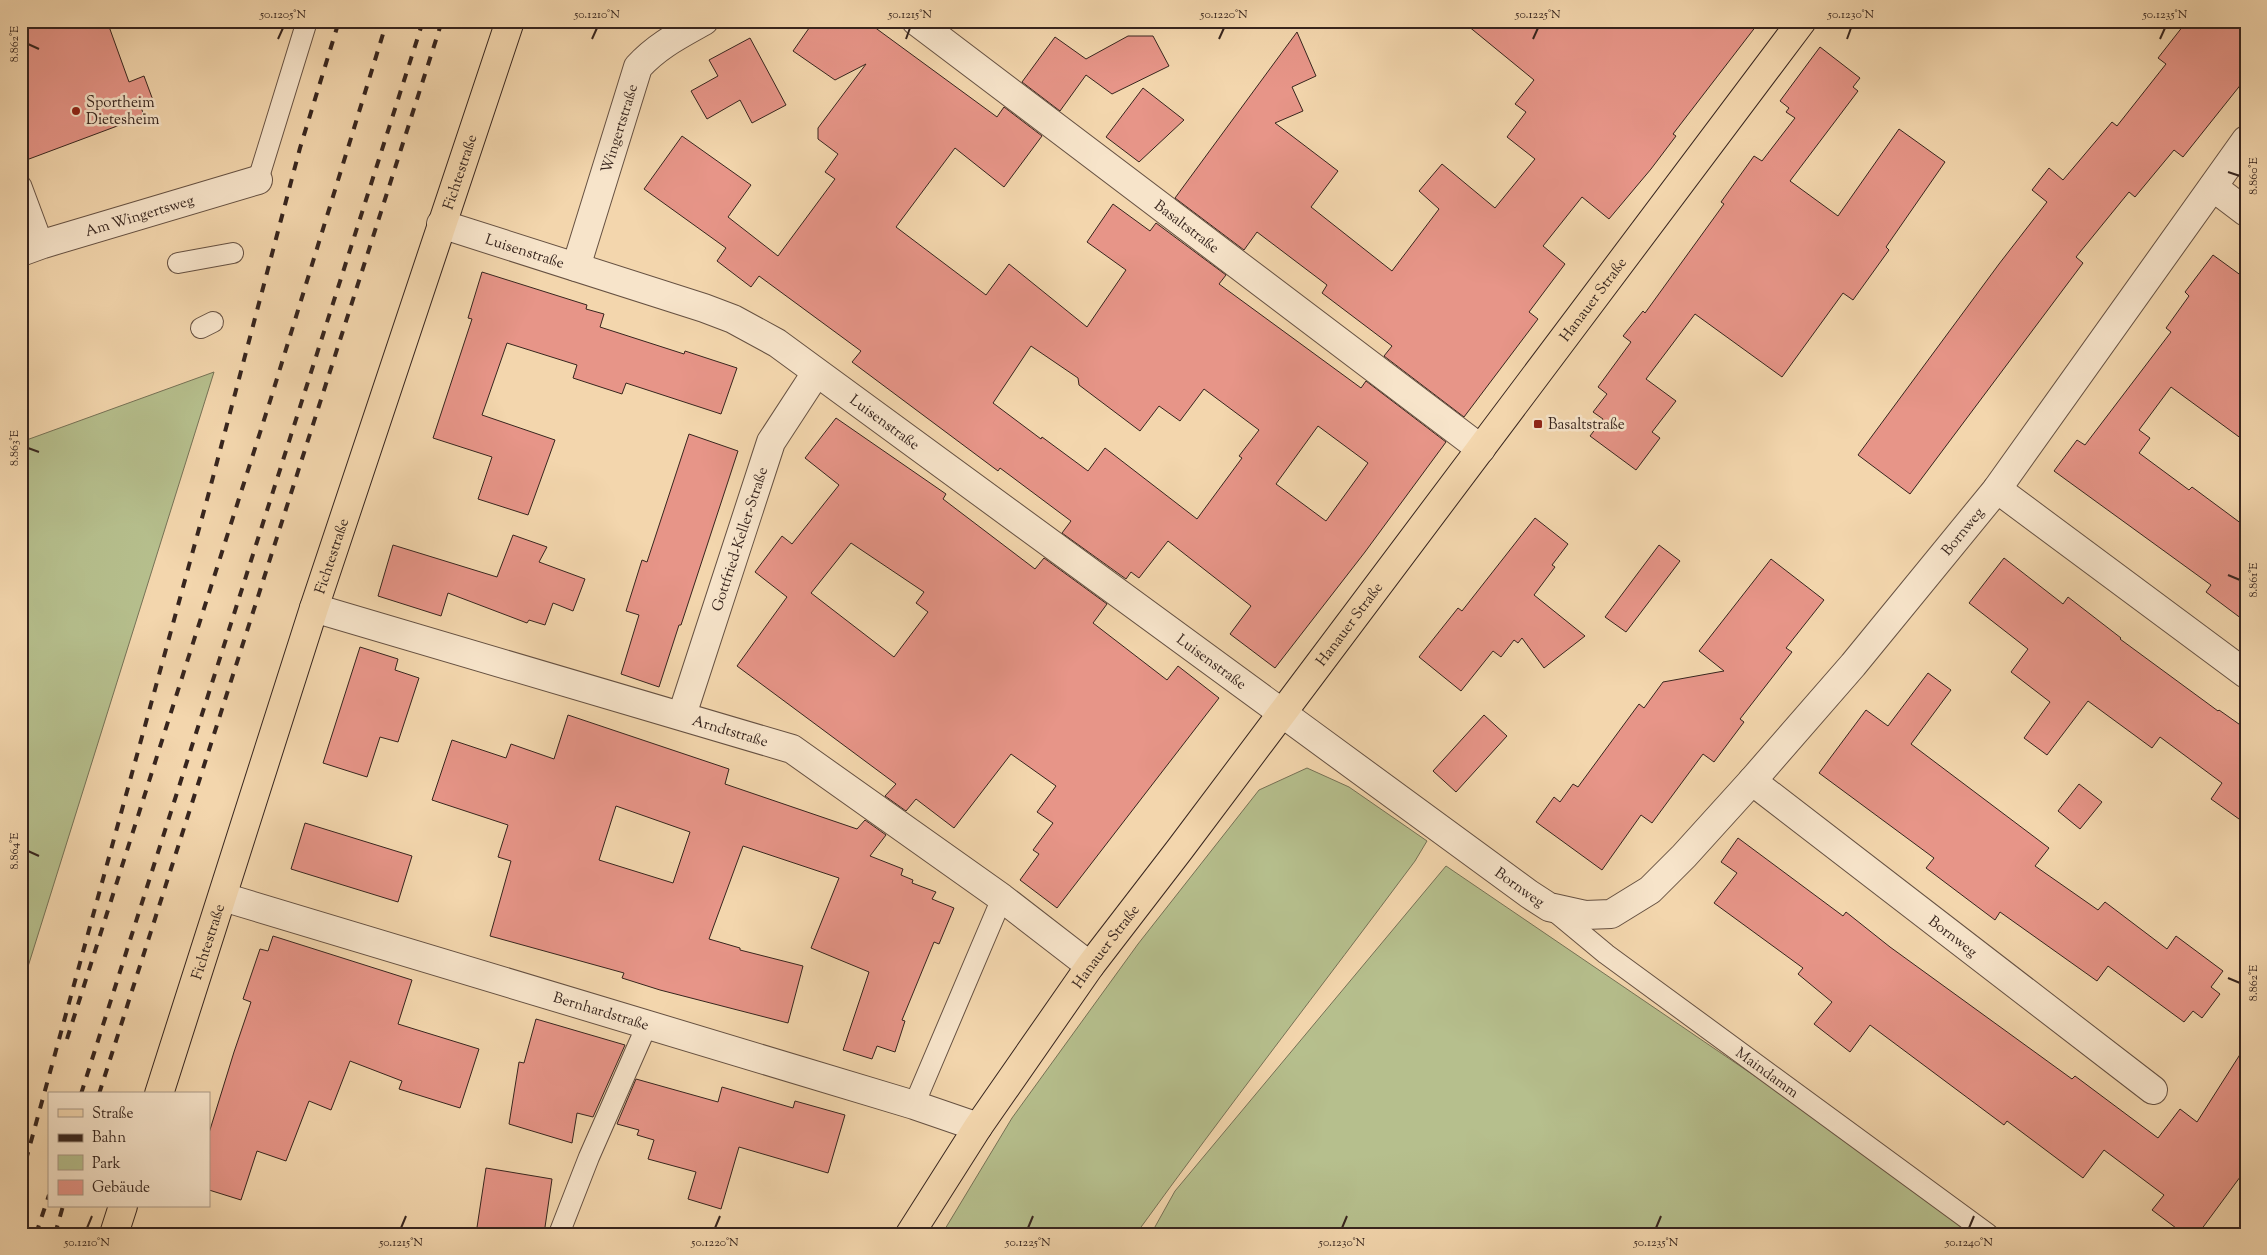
<svg xmlns="http://www.w3.org/2000/svg" width="2267" height="1255" font-family="'Sorts Mill Goudy',serif">
	<style>
		.green { fill: #b6bf8d; stroke: #767256 }
		.building { fill: #e79588; stroke: #37251e; fill-rule: evenodd }
		.lines { fill: none; stroke-linecap: round; stroke-linejoin: round }
		.service-casing { stroke: #665142; stroke-width: 22 }
		.minor-casing { stroke: #665142; stroke-width: 30 }
		.primary-casing { stroke: #37251e; stroke-width: 30 }
		.service { stroke: #f7e4ca; stroke-width: 20 }
		.minor { stroke: #f7e4ca; stroke-width: 28 }
		.primary { stroke: #f3d6ad; stroke-width: 28 }
		.rail { stroke: #37251e; stroke-width: 4; stroke-dasharray: 9 9; stroke-linecap: butt }
		.ticks { fill: none; stroke: #37251e; stroke-width: 2 }
		.poi-dot { fill: #8f2418; stroke: #f7e4ca; stroke-width: 2 }
		.labels { text-anchor: middle; stroke-width: 5; stroke-linejoin: round; paint-order: stroke }
		.poi-label { font-size: 15px; fill: #37251e; stroke: #f7e4ca; text-anchor: start }
		.street-label { font-size: 15px; fill: #37251e; stroke: #f7e4ca }
		.neatline { fill: none; stroke: #37251e; stroke-width: 2 }
		.ticks-label { font-size: 12px; text-anchor: middle; fill: #37251e }
	</style>
	<rect width="100%" height="100%" fill="#f3d6ad"/>
	<filter id="stains"><feTurbulence type="fractalNoise" baseFrequency=".004" numOctaves="4"/><feColorMatrix values="0 0 0 0 .2 0 0 0 0 .09 0 0 0 0 .02 0 0 0 .5 -.17"/></filter>
	<radialGradient id="worn" r=".72"><stop offset=".6" stop-color="#630" stop-opacity="0"/><stop offset="1" stop-color="#630" stop-opacity=".3"/></radialGradient>
	<g class="green">
		<path d="M 214,372 L 21,989 L 21,442 Z"/>
		<path d="M 1307,768 L 1349,787 L 1427,841 L 1415,861 C 1322,986 1227,1108 1136,1234 L 942,1234 L 1012,1118 L 1138,944 L 1259,790 Z"/>
		<path d="M 1446,866 L 1987,1234 L 1151,1234 L 1175,1191 Z"/>
	</g>
	<g class="building">
		<path d="M 21,21 L 107,21 L 129,82 L 144,76 L 154,103 L 141,107 L 144,116 L 21,162 Z"/>
		<path d="M 814,21 L 866,21 L 997,117 L 1004,107 L 1042,136 L 1004,187 L 955,148 L 896,227 L 986,295 L 1009,264 L 1087,327 L 1126,270 L 1087,242 L 1113,204 L 1150,231 L 1156,223 L 1226,275 L 1219,284 L 1361,388 L 1366,381 L 1446,442 L 1365,552 L 1275,668 L 1230,634 L 1251,606 L 1168,541 L 1139,578 L 1131,572 L 1126,579 L 1062,533 L 1071,521 L 1000,468 L 998,471 L 852,362 L 861,351 L 759,276 L 751,287 L 717,261 L 726,248 L 644,189 L 682,136 L 751,185 L 728,217 L 778,256 L 835,179 L 825,172 L 838,154 L 818,139 L 818,128 L 866,64 L 835,80 L 793,51 ZM 1031,346 L 1078,378 L 1079,385 L 1140,431 L 1159,406 L 1180,421 L 1204,389 L 1259,430 L 1239,456 L 1242,458 L 1197,519 L 1105,448 L 1088,471 L 1042,437 L 1041,439 L 993,403 ZM 1318,426 L 1368,463 L 1326,521 L 1276,484 Z"/>
		<path d="M 1462,21 L 1760,21 L 1673,134 L 1676,136 L 1651,169 L 1609,219 L 1582,197 L 1543,246 L 1565,264 L 1529,312 L 1538,319 L 1464,417 L 1384,356 L 1392,346 L 1322,293 L 1327,285 L 1257,232 L 1244,250 L 1175,198 L 1297,32 L 1316,76 L 1292,87 L 1303,111 L 1275,123 L 1338,171 L 1311,207 L 1392,271 L 1439,209 L 1419,191 L 1442,164 L 1495,208 L 1535,159 L 1507,137 L 1526,112 L 1515,104 L 1534,80 Z"/>
		<path d="M 2187,21 L 2246,21 L 2246,78 L 2183,157 L 2174,150 L 2135,197 L 2129,192 L 2076,257 L 2083,263 L 1910,494 L 1858,455 L 1999,264 L 2047,202 L 2032,190 L 2049,168 L 2063,180 L 2112,122 L 2117,126 L 2166,64 L 2158,58 Z"/>
		<path d="M 1128,36 L 1153,36 L 1169,66 L 1112,94 L 1086,75 L 1060,111 L 1022,82 L 1055,37 L 1086,59 Z"/>
		<path d="M 750,38 L 786,105 L 752,123 L 740,100 L 707,119 L 691,91 L 718,76 L 709,60 Z"/>
		<path d="M 1820,47 L 1860,78 L 1853,87 L 1858,91 L 1790,181 L 1838,216 L 1899,129 L 1945,162 L 1886,247 L 1889,250 L 1853,300 L 1843,293 L 1782,377 L 1695,314 L 1646,379 L 1676,401 L 1652,432 L 1660,438 L 1636,470 L 1590,436 L 1603,419 L 1593,412 L 1607,394 L 1598,387 L 1631,342 L 1623,336 L 1643,311 L 1645,313 L 1724,204 L 1721,202 L 1754,156 L 1762,161 L 1795,118 L 1786,112 L 1789,108 L 1780,101 Z"/>
		<path d="M 1143,88 L 1184,120 L 1139,162 L 1106,137 Z"/>
		<path d="M 2213,255 L 2246,279 L 2246,442 L 2171,387 L 2139,430 L 2150,438 L 2139,453 L 2189,490 L 2192,487 L 2246,527 L 2246,622 L 2206,592 L 2211,585 L 2054,471 L 2077,440 L 2085,445 L 2171,332 L 2166,328 L 2189,296 L 2185,292 Z"/>
		<path d="M 482,272 L 587,305 L 586,309 L 604,314 L 600,327 L 684,354 L 685,351 L 737,368 L 721,414 L 626,383 L 622,394 L 573,378 L 577,365 L 507,343 L 482,415 L 555,440 L 528,515 L 478,499 L 492,457 L 433,438 L 472,319 L 468,318 Z"/>
		<path d="M 836,418 L 946,494 L 943,499 L 1035,569 L 1044,558 L 1107,604 L 1093,623 L 1167,680 L 1178,666 L 1219,698 L 1057,908 L 1020,880 L 1039,854 L 1033,850 L 1053,823 L 1037,812 L 1056,786 L 1011,754 L 954,828 L 916,799 L 906,811 L 885,796 L 896,784 L 737,666 L 787,597 L 755,572 L 782,536 L 792,544 L 839,485 L 805,458 ZM 851,543 L 924,592 L 916,603 L 928,612 L 894,657 L 811,593 Z"/>
		<path d="M 689,434 L 738,451 L 681,625 L 679,625 L 659,687 L 621,674 L 639,615 L 626,611 L 642,560 L 647,562 Z"/>
		<path d="M 1535,518 L 1568,544 L 1552,565 L 1555,567 L 1534,595 L 1585,636 L 1544,668 L 1522,638 L 1518,643 L 1514,640 L 1501,657 L 1493,651 L 1461,691 L 1419,657 L 1458,608 L 1462,611 Z"/>
		<path d="M 513,535 L 547,547 L 539,562 L 585,579 L 573,611 L 553,603 L 545,625 L 529,620 L 527,623 L 448,593 L 441,616 L 378,596 L 393,545 L 497,577 Z"/>
		<path d="M 1659,545 L 1680,561 L 1626,632 L 1605,617 Z"/>
		<path d="M 2004,558 L 2063,604 L 2068,597 L 2121,638 L 2120,639 L 2218,711 L 2219,710 L 2246,729 L 2246,824 L 2211,799 L 2222,783 L 2160,737 L 2152,748 L 2088,701 L 2047,755 L 2024,738 L 2050,702 L 2011,672 L 2028,649 L 1969,603 Z"/>
		<path d="M 1771,559 L 1824,600 L 1786,648 L 1792,652 L 1740,719 L 1744,722 L 1714,762 L 1703,754 L 1652,823 L 1641,815 L 1602,870 L 1536,822 L 1554,797 L 1560,802 L 1573,784 L 1578,787 L 1639,704 L 1644,708 L 1663,682 L 1724,671 L 1699,651 Z"/>
		<path d="M 360,647 L 398,659 L 395,670 L 419,678 L 398,742 L 380,737 L 367,777 L 323,763 Z"/>
		<path d="M 1928,673 L 1951,690 L 1911,744 L 2049,848 L 2035,866 L 2098,910 L 2105,902 L 2167,949 L 2176,936 L 2223,971 L 2211,987 L 2220,994 L 2202,1018 L 2193,1011 L 2184,1022 L 2108,966 L 2097,981 L 2000,912 L 1995,920 L 1926,868 L 1934,858 L 1819,773 L 1866,710 L 1888,726 Z"/>
		<path d="M 568,715 L 729,769 L 725,784 L 857,829 L 865,820 L 886,835 L 870,856 L 903,869 L 901,875 L 913,880 L 912,883 L 936,892 L 932,899 L 954,908 L 939,944 L 934,942 L 902,1020 L 905,1021 L 895,1052 L 877,1046 L 872,1059 L 843,1050 L 869,972 L 811,948 L 839,878 L 743,846 L 709,939 L 740,948 L 740,950 L 803,966 L 788,1023 L 660,990 L 622,978 L 624,973 L 490,936 L 511,861 L 498,857 L 508,825 L 432,800 L 452,740 L 506,758 L 511,744 L 554,759 ZM 616,806 L 690,832 L 673,883 L 599,860 Z"/>
		<path d="M 1484,715 L 1507,736 L 1456,792 L 1433,771 Z"/>
		<path d="M 2079,784 L 2102,802 L 2080,829 L 2058,811 Z"/>
		<path d="M 305,823 L 412,856 L 398,902 L 291,869 Z"/>
		<path d="M 1738,838 L 1843,916 L 1846,912 L 1890,947 L 2072,1079 L 2075,1076 L 2158,1138 L 2180,1109 L 2197,1122 L 2246,1045 L 2246,1169 L 2198,1234 L 2184,1234 L 2152,1210 L 2164,1195 L 2104,1150 L 2083,1178 L 2007,1121 L 2004,1125 L 1870,1025 L 1850,1052 L 1814,1024 L 1832,1002 L 1798,974 L 1803,968 L 1714,903 L 1737,873 L 1721,862 Z"/>
		<path d="M 273,936 L 412,980 L 398,1024 L 479,1049 L 460,1108 L 399,1089 L 402,1081 L 350,1061 L 331,1110 L 309,1101 L 286,1161 L 257,1151 L 241,1200 L 209,1190 L 209,1133 L 234,1052 L 251,1002 L 243,999 L 260,949 L 268,951 Z"/>
		<path d="M 536,1019 L 625,1045 L 593,1117 L 577,1113 L 572,1143 L 509,1124 L 519,1062 L 524,1063 Z"/>
		<path d="M 636,1079 L 718,1102 L 722,1087 L 793,1108 L 795,1101 L 845,1115 L 828,1173 L 739,1147 L 721,1209 L 688,1199 L 696,1172 L 648,1159 L 654,1140 L 637,1135 L 639,1130 L 617,1124 Z"/>
		<path d="M 486,1168 L 552,1179 L 544,1234 L 476,1234 Z"/>
	</g>
	<g class="lines">
		<g class="service-casing">
			<g id="service">
				<path d="M 258,180 L 307,21"/>
				<path d="M 21,185 L 43,244"/>
				<path d="M 178,263 L 233,253"/>
				<path d="M 201,328 L 213,322"/>
				<path id="s1" d="M 1553,910 L 1606,954 L 1988,1234"/>
				<path d="M 914,1105 L 1002,898"/>
				<path d="M 559,1234 L 589,1157 L 647,1025"/>
			</g>
		</g>
		<g class="minor-casing">
			<g id="minor">
				<path id="s2" d="M 916,21 L 1481,449"/>
				<path d="M 2213,187 L 2246,212"/>
				<path id="s3" d="M 441,224 L 704,308 L 733,319 L 777,343 L 1529,894 L 1549,907 L 1585,915 L 1611,914 L 1650,890 L 1684,856 L 1752,781 L 1853,665 L 1997,489 L 2246,140"/>
				<path id="s4" d="M 21,252 L 43,244 L 258,180"/>
				<path id="s5" d="M 576,267 L 638,67 C 657,46 679,35 704,21"/>
				<path d="M 1997,489 L 2246,674"/>
				<path id="s6" d="M 314,608 L 792,749 L 1002,898 L 1090,966"/>
				<path id="s7" d="M 682,715 L 771,442 L 816,373"/>
				<path id="s8" d="M 1752,781 L 2153,1090"/>
				<path id="s9" d="M 223,897 L 914,1105 L 978,1127"/>
			</g>
		</g>
		<g class="primary-casing">
			<g id="primary">
				<path id="s10" d="M 159,1094 L 314,608 L 510,21"/>
				<path d="M 114,1234 L 123,1206"/>
				<path id="s11" d="M 910,1234 L 978,1127 L 1090,966 L 1180,849 L 1802,21"/>
			</g>
		</g>
		<use href="#service" class="service"/>
		<use href="#minor" class="minor"/>
		<use href="#primary" class="primary"/>
		<g class="rail">
			<path d="M 67,1039 L 271,398 L 387,21"/>
			<path d="M 81,1094 L 423,21"/>
			<path d="M 99,1094 L 442,21"/>
			<path d="M 21,1178 L 208,496 L 300,148 L 339,21"/>
			<path d="M 36,1234 L 49,1195"/>
			<path d="M 55,1234 L 63,1206"/>
		</g>
	</g>
	<path class="ticks" d="M 278,39 L 283,28M 592,39 L 597,28M 906,39 L 910,28M 1219,39 L 1224,28M 1533,39 L 1538,28M 1847,39 L 1851,28M 2160,39 L 2165,28M 28,44 L 39,49M 2228,172 L 2240,176M 28,448 L 39,452M 2228,575 L 2240,580M 28,851 L 39,856M 2228,978 L 2240,983M 87,1228 L 92,1216M 401,1228 L 406,1216M 715,1228 L 720,1216M 1028,1228 L 1033,1216M 1342,1228 L 1347,1216M 1656,1228 L 1661,1216M 1969,1228 L 1974,1216"/>
	<g class="poi-dot">
		<circle cx="76" cy="111" r="5"/>
		<rect x="1533" y="419" width="10" height="10" rx="2.5"/>
	</g>
	<g class="labels">
		<g class="poi-label">
			<text x="86" y="107">Sportheim<tspan x="86" dy="17">Dietesheim</tspan></text>
			<text x="1548" y="429">Basaltstraße</text>
		</g>
		<g class="street-label">
			<text dy="5" stroke="none"><textPath href="#s5" startOffset="145">Wingertstraße</textPath></text>
			<text dy="5" stroke="none"><textPath href="#s10" startOffset="970">Fichtestraße</textPath></text>
			<text dy="5" stroke="none"><textPath href="#s4" startOffset="124">Am Wingertsweg</textPath></text>
			<text dy="5" stroke="none"><textPath href="#s2" startOffset="340">Basaltstraße</textPath></text>
			<text dy="5" stroke="none"><textPath href="#s3" startOffset="88">Luisenstraße</textPath></text>
			<text dy="5" stroke="none"><textPath href="#s11" startOffset="1158">Hanauer Straße</textPath></text>
			<text dy="5" stroke="none"><textPath href="#s3" startOffset="491">Luisenstraße</textPath></text>
			<text dy="5" stroke="none"><textPath href="#s3" startOffset="1898">Bornweg</textPath></text>
			<text dy="5" stroke="none"><textPath href="#s7" startOffset="185">Gottfried-Keller-Straße</textPath></text>
			<text dy="5" stroke="none"><textPath href="#s10" startOffset="565">Fichtestraße</textPath></text>
			<text dy="5" stroke="none"><textPath href="#s11" startOffset="752">Hanauer Straße</textPath></text>
			<text dy="5" stroke="none"><textPath href="#s3" startOffset="896">Luisenstraße</textPath></text>
			<text dy="5" stroke="none"><textPath href="#s6" startOffset="434">Arndtstraße</textPath></text>
			<text dy="5" stroke="none"><textPath href="#s3" startOffset="1278">Bornweg</textPath></text>
			<text dy="5" stroke="none"><textPath href="#s8" startOffset="254">Bornweg</textPath></text>
			<text dy="5" stroke="none"><textPath href="#s10" startOffset="160">Fichtestraße</textPath></text>
			<text dy="5" stroke="none"><textPath href="#s11" startOffset="348">Hanauer Straße</textPath></text>
			<text dy="5" stroke="none"><textPath href="#s9" startOffset="395">Bernhardstraße</textPath></text>
			<text dy="5" stroke="none"><textPath href="#s1" startOffset="269">Maindamm</textPath></text>
		</g>
	</g>
	<rect width="2267" height="1255" fill="none" stroke="#f3d6ad" stroke-width="55"/>
	<rect x="48" y="1092" width="162" height="115" fill="#f7e4ca" stroke="#aa9885"/>
	<rect x="58" y="1109" width="25" height="8" fill="#f3d6ad" stroke="#aa9885"/>
	<text x="92" y="1118" font-size="15" fill="#37251e">Straße</text>
	<rect x="58" y="1134" width="25" height="8" fill="#37251e" stroke="#aa9885"/>
	<text x="92" y="1142" font-size="15" fill="#37251e">Bahn</text>
	<rect x="58" y="1155" width="25" height="15" fill="#b6bf8d" stroke="#aa9885"/>
	<text x="92" y="1168" font-size="15" fill="#37251e">Park</text>
	<rect x="58" y="1180" width="25" height="15" fill="#e79588" stroke="#aa9885"/>
	<text x="92" y="1192" font-size="15" fill="#37251e">Gebäude</text>
	<rect x="28" y="28" width="2212" height="1200" class="neatline"/>
	<g class="ticks-label">
		<text x="283" y="18">50.1205°N</text>
		<text x="597" y="18">50.1210°N</text>
		<text x="910" y="18">50.1215°N</text>
		<text x="1224" y="18">50.1220°N</text>
		<text x="1538" y="18">50.1225°N</text>
		<text x="1851" y="18">50.1230°N</text>
		<text x="2165" y="18">50.1235°N</text>
		<text transform="translate(14 44) rotate(-90)" y="4">8.862°E</text>
		<text transform="translate(2253 176) rotate(-90)" y="4">8.860°E</text>
		<text transform="translate(14 448) rotate(-90)" y="4">8.863°E</text>
		<text transform="translate(2253 580) rotate(-90)" y="4">8.861°E</text>
		<text transform="translate(14 851) rotate(-90)" y="4">8.864°E</text>
		<text transform="translate(2253 983) rotate(-90)" y="4">8.862°E</text>
		<text x="87" y="1246">50.1210°N</text>
		<text x="401" y="1246">50.1215°N</text>
		<text x="715" y="1246">50.1220°N</text>
		<text x="1028" y="1246">50.1225°N</text>
		<text x="1342" y="1246">50.1230°N</text>
		<text x="1656" y="1246">50.1235°N</text>
		<text x="1969" y="1246">50.1240°N</text>
	</g>
	<rect width="100%" height="100%" filter="url(#stains)"/>
	<rect width="100%" height="100%" fill="url(#worn)"/>
</svg>
